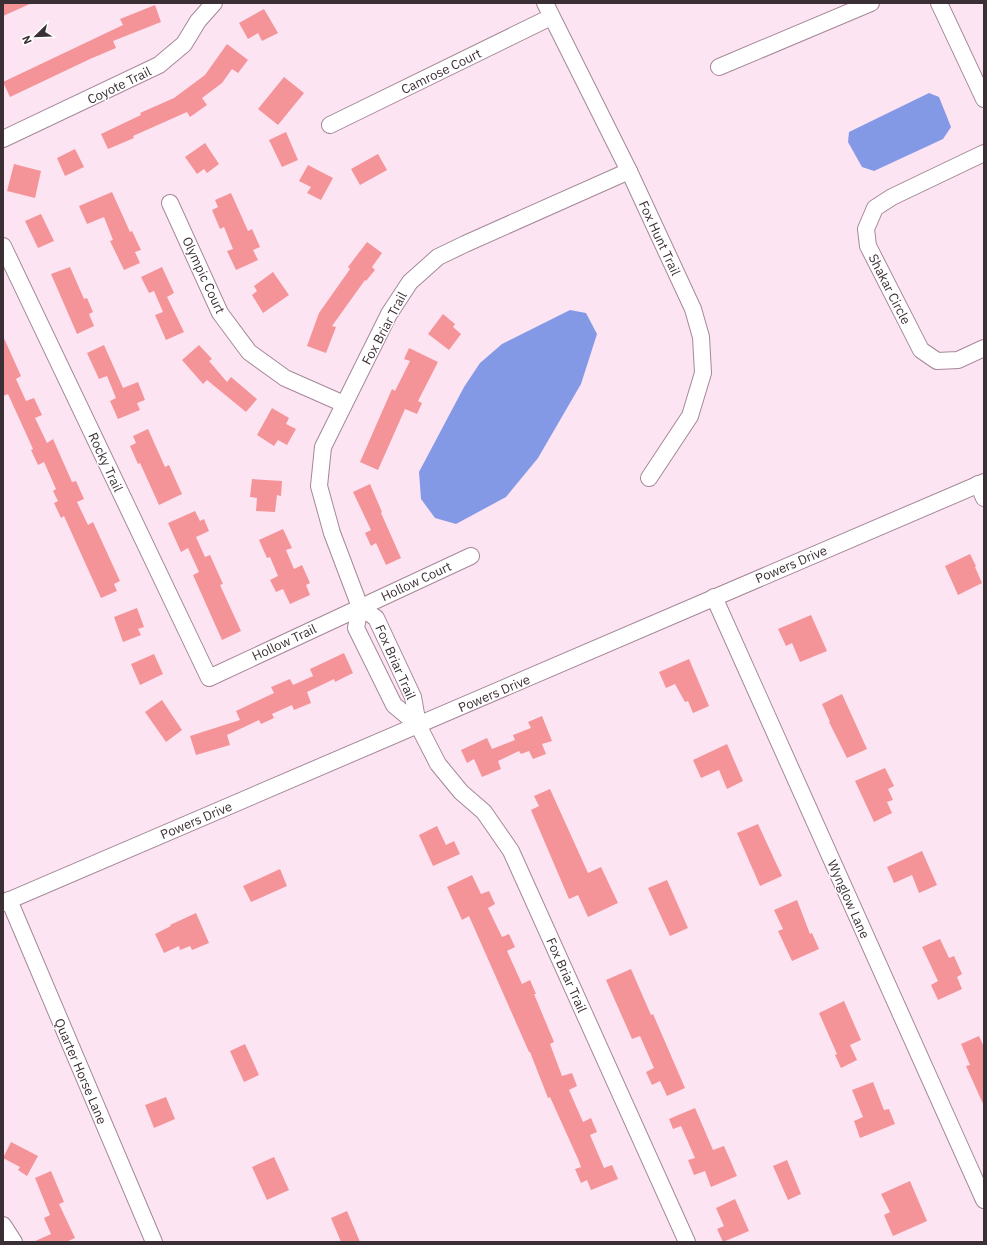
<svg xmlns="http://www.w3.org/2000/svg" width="987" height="1245" font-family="'IBM Plex Sans',sans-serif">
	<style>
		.water { fill: #8499e6 }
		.building { fill: #f49499 }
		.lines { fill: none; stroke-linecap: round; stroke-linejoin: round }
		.minor-casing { stroke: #a48899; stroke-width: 18 }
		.minor { stroke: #fff; stroke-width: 16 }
		.labels { text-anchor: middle; stroke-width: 3; stroke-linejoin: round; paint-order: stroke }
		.street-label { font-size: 13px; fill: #3b2f36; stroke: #fff }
	</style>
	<rect width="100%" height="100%" fill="#fde4f3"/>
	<g class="water">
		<path d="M 929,93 L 939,97 L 951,127 L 943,139 L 874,171 L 862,167 L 848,142 L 849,132 Z"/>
		<path d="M 570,310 L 586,313 L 597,334 L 581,384 L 538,458 L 506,497 L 456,524 L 435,518 L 421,499 L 419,472 L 464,387 L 480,363 L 502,344 Z"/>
	</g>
	<g class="building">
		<path d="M 3,3 L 32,3 L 3,16 Z"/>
		<path d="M 155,5 L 161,22 L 113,41 L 116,48 L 90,59 L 10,97 L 3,82 L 123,25 L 120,19 Z"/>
		<path d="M 264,9 L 278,33 L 262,41 L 258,33 L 248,39 L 239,23 Z"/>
		<path d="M 227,44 L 248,60 L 238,73 L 232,69 L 222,83 L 202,98 L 207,105 L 190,117 L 187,112 L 133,136 L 134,138 L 108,149 L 101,134 L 141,115 L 140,113 L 174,98 L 205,75 Z"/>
		<path d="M 284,77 L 304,93 L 278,125 L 258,109 Z"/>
		<path d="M 286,132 L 298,160 L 282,167 L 269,140 Z"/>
		<path d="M 205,143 L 219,164 L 207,173 L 204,169 L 197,174 L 185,157 Z"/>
		<path d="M 75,149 L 84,167 L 65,176 L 57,158 Z"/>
		<path d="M 378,154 L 387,170 L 360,185 L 351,169 Z"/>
		<path d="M 14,164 L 41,171 L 35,198 L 7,191 Z"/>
		<path d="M 308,165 L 333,178 L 321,200 L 307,193 L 311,187 L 299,181 Z"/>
		<path d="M 112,192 L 130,232 L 132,231 L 141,250 L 135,252 L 140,263 L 124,270 L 110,241 L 113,240 L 104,217 L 87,224 L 79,206 Z"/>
		<path d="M 231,193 L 248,231 L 252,229 L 260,247 L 253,250 L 258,260 L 236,270 L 227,251 L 233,249 L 224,227 L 220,229 L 212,210 L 218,207 L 215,200 Z"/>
		<path d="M 41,214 L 54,241 L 38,248 L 25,221 Z"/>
		<path d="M 367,242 L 382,253 L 372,267 L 375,270 L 366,281 L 365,280 L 332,326 L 336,327 L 326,353 L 307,346 L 319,313 L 350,269 L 348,267 Z"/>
		<path d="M 70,267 L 84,299 L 87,298 L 93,312 L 89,314 L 94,326 L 77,334 L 51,274 Z"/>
		<path d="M 162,267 L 174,293 L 167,297 L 184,332 L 166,340 L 155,315 L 163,312 L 154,291 L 149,293 L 141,277 Z"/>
		<path d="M 273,272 L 289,295 L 263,313 L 252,295 L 257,291 L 254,286 Z"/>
		<path d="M 443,314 L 455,324 L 453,327 L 461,334 L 449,350 L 428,334 Z"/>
		<path d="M 3,336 L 21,376 L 16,379 L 26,401 L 34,398 L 42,415 L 35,418 L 47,443 L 53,439 L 72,482 L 76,481 L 84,499 L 77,502 L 88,525 L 93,522 L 120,581 L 114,584 L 117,591 L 101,598 L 64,516 L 61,518 L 54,503 L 58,501 L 53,491 L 56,489 L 44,462 L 38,465 L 31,450 L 33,449 L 8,394 L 3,396 Z"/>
		<path d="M 104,345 L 123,388 L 138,382 L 145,400 L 137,403 L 140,410 L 118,419 L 110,401 L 116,398 L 107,376 L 99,379 L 87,353 Z"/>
		<path d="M 199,345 L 212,359 L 209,361 L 227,382 L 231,377 L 257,399 L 246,412 L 207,380 L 203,384 L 182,360 Z"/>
		<path d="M 409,348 L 438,362 L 418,401 L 422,403 L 417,414 L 405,409 L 378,470 L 360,462 L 392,389 L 395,391 L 410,361 L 404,359 Z"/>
		<path d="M 272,408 L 289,418 L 286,424 L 296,429 L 287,445 L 278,440 L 274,446 L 257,435 Z"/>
		<path d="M 148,429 L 165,467 L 169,465 L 182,494 L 159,505 L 140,463 L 138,464 L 130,446 L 136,443 L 133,436 Z"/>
		<path d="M 252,479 L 282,481 L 281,496 L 277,495 L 275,512 L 256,511 L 257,498 L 250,497 Z"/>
		<path d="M 370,484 L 382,512 L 381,513 L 401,558 L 386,565 L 376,543 L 371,546 L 365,533 L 371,530 L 353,492 Z"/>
		<path d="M 195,511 L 200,521 L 204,519 L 209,531 L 196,537 L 205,557 L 210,555 L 223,584 L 220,585 L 241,631 L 222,640 L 193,575 L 199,572 L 188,548 L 181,552 L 168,523 Z"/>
		<path d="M 283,529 L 292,548 L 286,550 L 294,569 L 302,565 L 310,583 L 306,585 L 310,595 L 290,604 L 283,589 L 276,592 L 270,580 L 278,576 L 270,557 L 267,558 L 259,540 Z"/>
		<path d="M 970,554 L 976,566 L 975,567 L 982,583 L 958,595 L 945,566 Z"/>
		<path d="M 137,608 L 144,627 L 138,629 L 141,635 L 123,642 L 114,617 Z"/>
		<path d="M 811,615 L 827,651 L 800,662 L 792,643 L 786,646 L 778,629 Z"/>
		<path d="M 344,653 L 353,673 L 335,682 L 334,679 L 307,692 L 311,703 L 294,710 L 292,705 L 272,714 L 274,718 L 261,724 L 259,720 L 227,735 L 230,745 L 196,755 L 190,736 L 240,720 L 236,711 L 274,693 L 271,687 L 290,679 L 293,685 L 313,676 L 310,669 Z"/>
		<path d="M 154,654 L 163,674 L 140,685 L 131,664 Z"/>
		<path d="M 689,659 L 709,706 L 693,713 L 688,701 L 685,702 L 675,684 L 666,688 L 659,672 Z"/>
		<path d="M 842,694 L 867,749 L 847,758 L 829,722 L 830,722 L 822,704 Z"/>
		<path d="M 162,700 L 182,730 L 166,742 L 145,712 Z"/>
		<path d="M 542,716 L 552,741 L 542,744 L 546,754 L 533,759 L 529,751 L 521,754 L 519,751 L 498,761 L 501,769 L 482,777 L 474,759 L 467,763 L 461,750 L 487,738 L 492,749 L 515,740 L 513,735 L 531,728 L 528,722 Z"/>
		<path d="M 727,744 L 743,781 L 727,789 L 719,770 L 701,778 L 693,760 Z"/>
		<path d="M 885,768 L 894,786 L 888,789 L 893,800 L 887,802 L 892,813 L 874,822 L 855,781 Z"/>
		<path d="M 550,789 L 588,873 L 601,867 L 618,903 L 588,917 L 578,895 L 569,899 L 531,810 L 539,806 L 534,796 Z"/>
		<path d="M 758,824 L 782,876 L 760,886 L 737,833 Z"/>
		<path d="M 437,826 L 446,845 L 454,841 L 460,854 L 433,866 L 419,835 Z"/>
		<path d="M 922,851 L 937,885 L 919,893 L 912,875 L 894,883 L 887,867 Z"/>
		<path d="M 280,869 L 287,886 L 251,902 L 243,886 Z"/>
		<path d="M 472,875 L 481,894 L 489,891 L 495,904 L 488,908 L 502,937 L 509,934 L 515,947 L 507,951 L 522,984 L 530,980 L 536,994 L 534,994 L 554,1042 L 550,1044 L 562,1076 L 572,1073 L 577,1086 L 569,1090 L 583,1122 L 591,1118 L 597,1132 L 590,1135 L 604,1168 L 612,1165 L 618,1179 L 591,1190 L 587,1180 L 581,1183 L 575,1169 L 581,1167 L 578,1159 L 550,1097 L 548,1098 L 530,1052 L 529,1052 L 469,916 L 462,920 L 447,887 Z"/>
		<path d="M 667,880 L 688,928 L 670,936 L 648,888 Z"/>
		<path d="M 797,900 L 810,934 L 812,933 L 819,949 L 792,961 L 778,931 L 783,929 L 774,910 Z"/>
		<path d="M 196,913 L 209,943 L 192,950 L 190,946 L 180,950 L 179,946 L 164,953 L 155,934 L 171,926 L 170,925 Z"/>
		<path d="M 940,939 L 949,958 L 954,956 L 962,974 L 957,977 L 962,989 L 938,1000 L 931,985 L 938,981 L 922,947 Z"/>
		<path d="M 631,969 L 651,1015 L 653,1014 L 685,1088 L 667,1096 L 660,1081 L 652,1085 L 646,1072 L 654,1068 L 640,1036 L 632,1039 L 606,980 Z"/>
		<path d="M 844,1001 L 861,1040 L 850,1045 L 857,1060 L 841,1068 L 835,1055 L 837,1054 L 819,1013 Z"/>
		<path d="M 979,1036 L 984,1047 L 984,1106 L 966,1066 L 970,1065 L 961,1044 Z"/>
		<path d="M 245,1044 L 259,1075 L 244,1082 L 230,1051 Z"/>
		<path d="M 873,1082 L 884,1110 L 889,1109 L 895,1124 L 860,1138 L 854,1121 L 863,1117 L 852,1090 Z"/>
		<path d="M 166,1097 L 175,1119 L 154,1128 L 145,1105 Z"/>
		<path d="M 695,1108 L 713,1150 L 724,1146 L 737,1176 L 711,1187 L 705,1171 L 694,1175 L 688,1160 L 695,1158 L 681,1126 L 673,1129 L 669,1119 Z"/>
		<path d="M 11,1142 L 38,1156 L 27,1176 L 18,1170 L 20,1167 L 3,1158 Z"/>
		<path d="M 274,1157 L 289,1190 L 267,1200 L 252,1167 Z"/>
		<path d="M 787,1160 L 801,1194 L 788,1200 L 773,1166 Z"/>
		<path d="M 51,1171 L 64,1202 L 59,1204 L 75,1238 L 66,1242 L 33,1242 L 51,1234 L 44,1218 L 50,1215 L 35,1178 Z"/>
		<path d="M 910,1181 L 927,1221 L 893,1236 L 884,1215 L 890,1212 L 881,1194 Z"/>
		<path d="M 735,1199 L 749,1231 L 723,1242 L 717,1229 L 724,1226 L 716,1208 Z"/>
		<path d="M 347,1211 L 360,1242 L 341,1242 L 331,1218 Z"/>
	</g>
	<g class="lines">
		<g class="minor-casing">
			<g id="minor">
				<path d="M 545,3 L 629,171 L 693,309 L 701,337 L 703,373 L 690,416 L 649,478"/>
				<path d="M 939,3 L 984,99"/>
				<path d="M 719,67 L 871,3"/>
				<path d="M 330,125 L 551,17"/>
				<path d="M 3,139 L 159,65 L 184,44 L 198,21 L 214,3"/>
				<path d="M 984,153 L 892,197 L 875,208 L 866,229 L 868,246 L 921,350 L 937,361 L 958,360 L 984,348"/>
				<path d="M 170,203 L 220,313 L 249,352 L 285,378 L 344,404"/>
				<path d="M 3,246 L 209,678 L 471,556"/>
				<path d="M 978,484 L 984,498"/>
				<path d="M 714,597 L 984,1200"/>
				<path d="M 360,607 L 376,618 L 413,697 L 418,725 L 438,764 L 461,792 L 484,812 L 511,851 L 687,1242"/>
				<path d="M 418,725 L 394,705 L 356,628 L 360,607 L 332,533 L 319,486 L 323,447 L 389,314 L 410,282 L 438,257 L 465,244 L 629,171"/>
				<path d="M 9,900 L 154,1242"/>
				<path d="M 3,903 L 984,482"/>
				<path d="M 3,1225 L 14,1242"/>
			</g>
		</g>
		<use href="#minor" class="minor"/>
	</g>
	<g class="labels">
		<g class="street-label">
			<text transform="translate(441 71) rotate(-26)" y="5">Camrose Court</text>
			<text transform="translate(119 85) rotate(-26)" y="5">Coyote Trail</text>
			<text transform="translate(660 238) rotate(65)" y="5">Fox Hunt Trail</text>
			<text transform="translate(204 275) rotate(65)" y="5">Olympic Court</text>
			<text transform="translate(890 289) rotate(63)" y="5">Shakar Circle</text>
			<text transform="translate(384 328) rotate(-62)" y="5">Fox Briar Trail</text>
			<text transform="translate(106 462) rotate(65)" y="5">Rocky Trail</text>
			<text transform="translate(791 564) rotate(-23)" y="5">Powers Drive</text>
			<text transform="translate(416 581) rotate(-25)" y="5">Hollow Court</text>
			<text transform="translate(284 642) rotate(-25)" y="5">Hollow Trail</text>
			<text transform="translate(396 662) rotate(66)" y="5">Fox Briar Trail</text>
			<text transform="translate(494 693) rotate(-23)" y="5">Powers Drive</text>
			<text transform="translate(196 820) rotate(-23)" y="5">Powers Drive</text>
			<text transform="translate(849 899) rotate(66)" y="5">Wynglow Lane</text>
			<text transform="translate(567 975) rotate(66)" y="5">Fox Briar Trail</text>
			<text transform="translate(81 1071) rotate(67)" y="5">Quarter Horse Lane</text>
		</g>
	</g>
	<rect width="987" height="1245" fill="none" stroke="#3b2f36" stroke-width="8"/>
	<g transform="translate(36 36) rotate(247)" stroke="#ffffff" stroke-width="3" paint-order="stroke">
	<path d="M0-3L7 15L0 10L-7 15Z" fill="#3b2f36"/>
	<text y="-6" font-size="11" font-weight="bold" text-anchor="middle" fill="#3b2f36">N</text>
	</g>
</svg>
